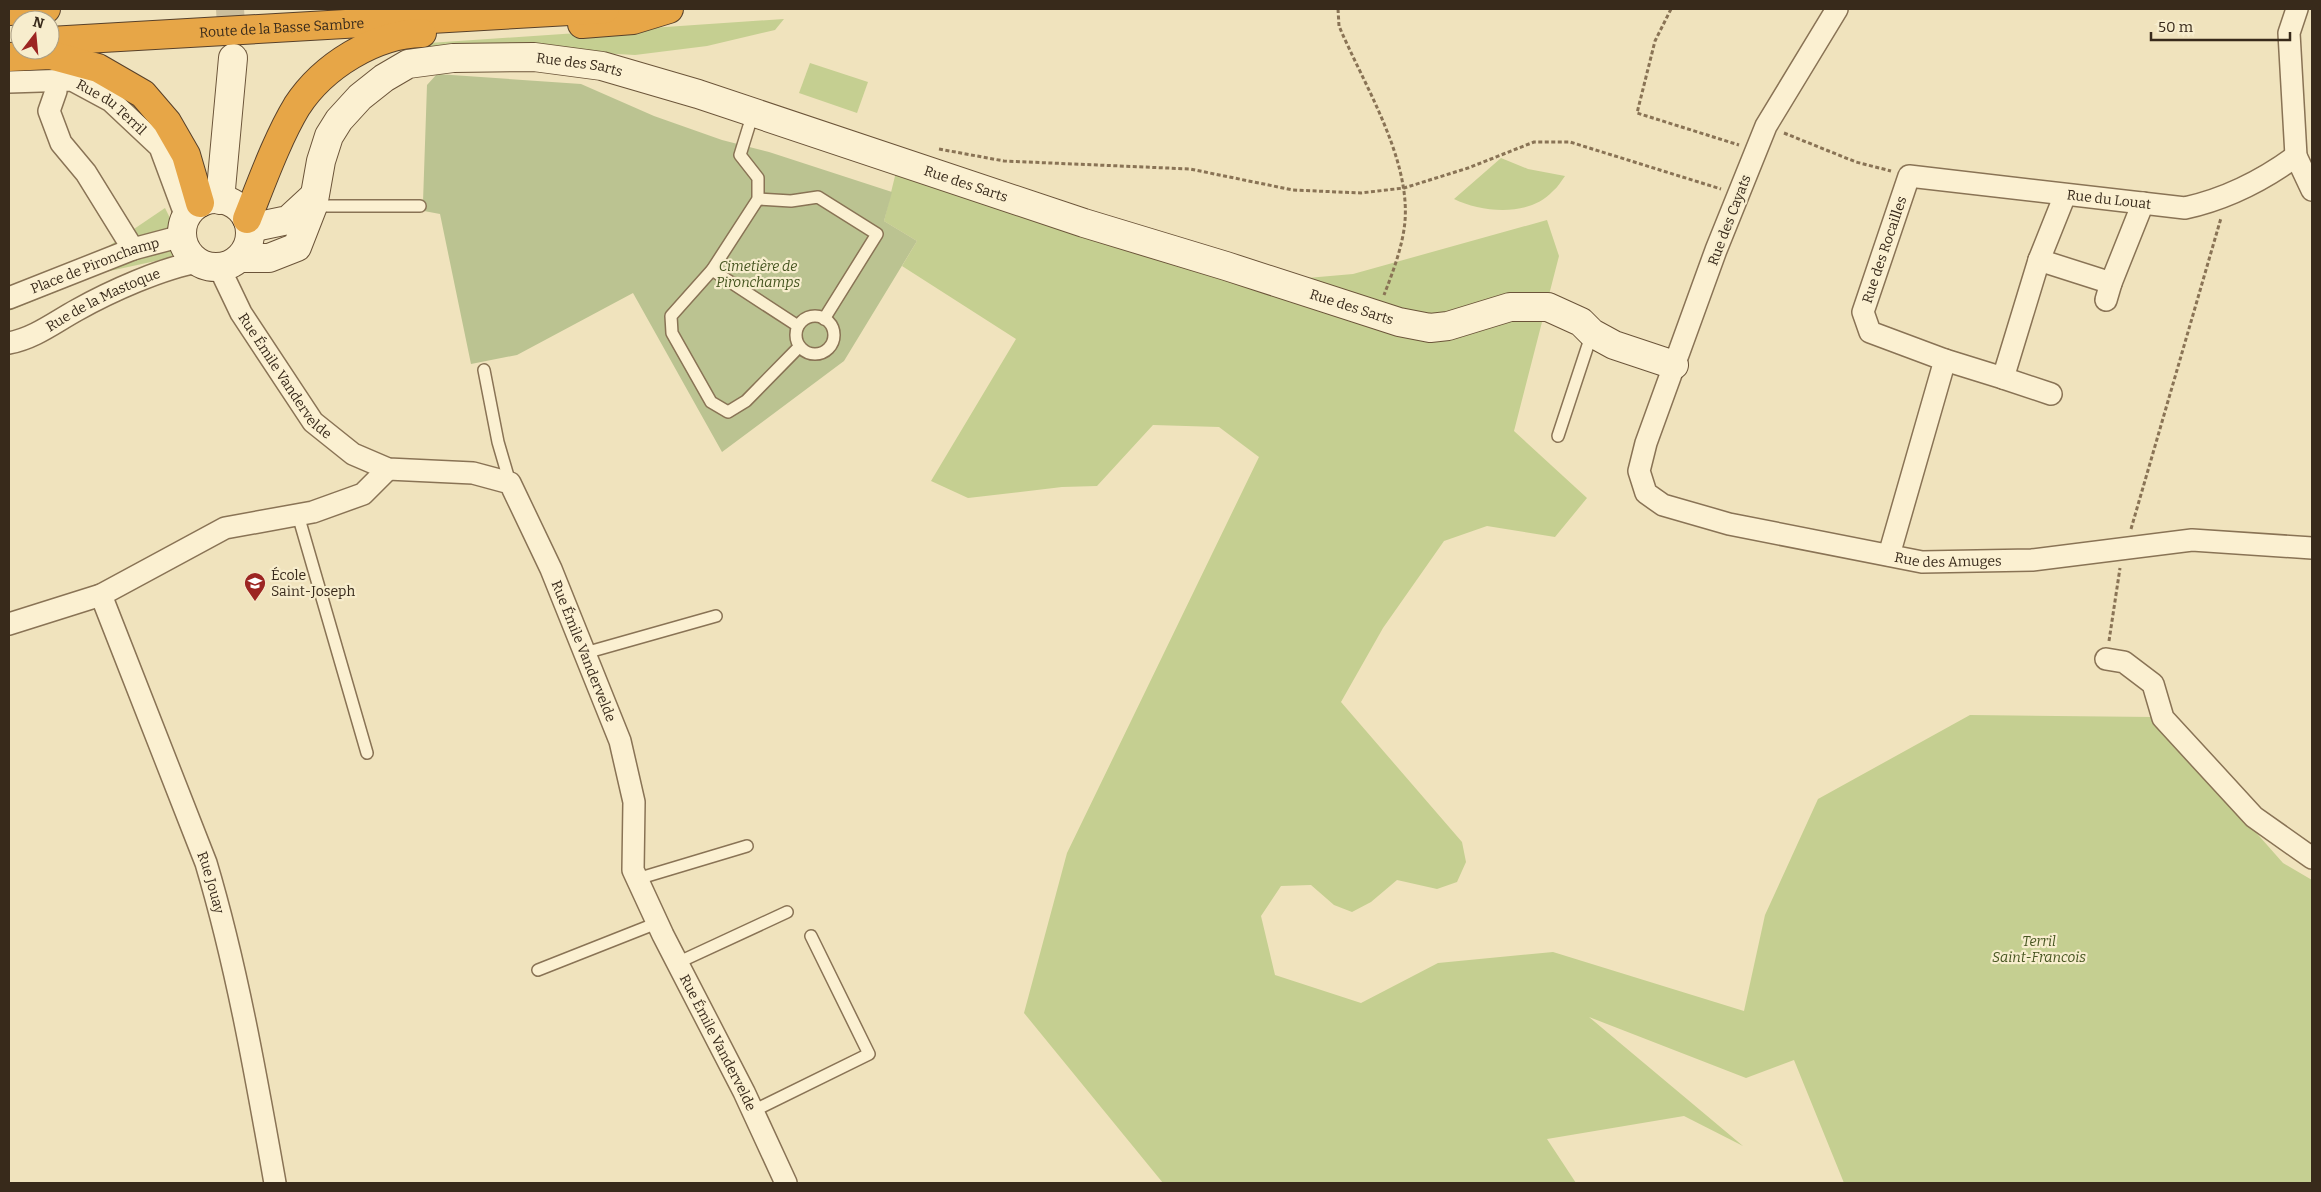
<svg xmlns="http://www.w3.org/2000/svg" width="2321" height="1192" font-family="Bitter,serif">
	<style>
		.green { fill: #c5cf91 }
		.cemetery { fill: #bbc391 }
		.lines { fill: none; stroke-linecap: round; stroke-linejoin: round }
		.secondary-tunnel { stroke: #cbbe9d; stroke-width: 28; stroke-dasharray: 28 14; stroke-linecap: butt }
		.lane-casing { stroke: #897355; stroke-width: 14 }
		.street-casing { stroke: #897355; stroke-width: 24 }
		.secondary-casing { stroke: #6b5439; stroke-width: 30 }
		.highway-casing { stroke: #57402a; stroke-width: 30 }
		.path { stroke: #897355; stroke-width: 3; stroke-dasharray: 4 2.5; stroke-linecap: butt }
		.lane { stroke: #fbf0d1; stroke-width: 11 }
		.street { stroke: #fbf0d1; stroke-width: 21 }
		.secondary { stroke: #fbf0d1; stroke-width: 28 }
		.highway { stroke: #e7a647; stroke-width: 28 }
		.labels { text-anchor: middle; stroke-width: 4.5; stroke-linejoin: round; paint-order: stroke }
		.street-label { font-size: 14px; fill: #382a1b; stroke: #f7edcd }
		.park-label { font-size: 14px; font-style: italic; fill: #465520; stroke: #f7edcd }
		.poi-label { font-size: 14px; fill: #382a1b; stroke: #f7edcd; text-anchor: start }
	</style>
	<rect width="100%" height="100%" fill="#f0e3bd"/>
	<g class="green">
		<path d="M 784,19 L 775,30 L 707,46 L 635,55 L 545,50 L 403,57 L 414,44 Z"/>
		<path d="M 810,63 L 868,82 L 857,113 L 799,93 Z"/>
		<path d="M 1501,158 L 1528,169 L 1565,176 C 1561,181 1558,187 1553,191 C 1529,217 1483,213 1454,199 Z"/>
		<path d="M 896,172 L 1250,283 L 1353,274 L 1547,220 L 1559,256 L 1514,431 L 1587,498 L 1555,537 L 1487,526 L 1444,541 L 1383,628 L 1341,702 L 1462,842 L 1466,862 L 1457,882 L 1437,889 L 1397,880 L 1371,902 L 1352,912 L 1334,905 L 1311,885 L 1281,886 L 1261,916 L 1275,975 L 1361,1003 L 1438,963 L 1553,952 L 1744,1011 L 1765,915 L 1818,799 L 1970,715 L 2154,717 L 2283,863 L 2312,880 L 2312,1183 L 1844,1183 L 1794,1060 L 1746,1078 L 1589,1017 L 1743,1146 L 1684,1116 L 1547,1139 L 1576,1183 L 1163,1183 L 1024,1013 L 1067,853 L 1259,457 L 1219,427 L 1153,425 L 1097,486 L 1062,487 L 968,498 L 931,481 L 1016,339 L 902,266 L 917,241 L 884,221 Z"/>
		<path d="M 165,208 L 188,254 L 105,272 L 9,311 L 9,290 L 97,254 Z"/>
	</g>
	<path class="cemetery" d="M 437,74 L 581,84 L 654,116 L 722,140 L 769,152 L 892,192 L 884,221 L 917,241 L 844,361 L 722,452 L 633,293 L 517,355 L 471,364 L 440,214 L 424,211 L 423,202 L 427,85 Z"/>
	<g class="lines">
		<path class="secondary-tunnel" d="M 230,9 L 233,54"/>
		<g class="lane-casing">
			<g id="lane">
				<path d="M 753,113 L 740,155 L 758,178 L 758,199 L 712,270 L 671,316 L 672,333 L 711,402 L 728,412 L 746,401 L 798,348"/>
				<path d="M 758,199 L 791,201 L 818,197 L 877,234 L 824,319"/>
				<path d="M 313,206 L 420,206"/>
				<path d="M 712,270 L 798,326"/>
				<circle cx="815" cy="335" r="19"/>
				<path d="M 484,370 L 498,442 L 510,483"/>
				<path d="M 1558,436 L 1592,333"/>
				<path d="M 298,515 L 367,753"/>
				<path d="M 585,653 L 716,616"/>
				<path d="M 637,879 L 747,846"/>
				<path d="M 677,963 L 787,912"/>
				<path d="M 538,970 L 657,923"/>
				<path d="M 753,1111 L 869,1054 L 811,936"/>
			</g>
		</g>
		<g class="street-casing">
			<g id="street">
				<path id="s1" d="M 1837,9 L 1766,126 L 1716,250 L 1646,443 L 1639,471 L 1646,493 L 1663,505 L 1729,524 L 1922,562 L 2032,560 L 2192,540 L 2312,548"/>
				<path d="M 2297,9 L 2289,33 L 2296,156 L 2312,190"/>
				<path id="s2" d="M 9,82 L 72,80 L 111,101 L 160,147 L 186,217"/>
				<path d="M 55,82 L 56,91 L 49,111 L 61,143 L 86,173 L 133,249"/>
				<path d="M 2039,260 L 2111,283 L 2143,203"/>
				<path id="s3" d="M 219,267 L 241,313 L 313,422 L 353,454 L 388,469 L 473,473 L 510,483 L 551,569 L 620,741 L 634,802 L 633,870 L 663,935 L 744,1092 L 786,1183"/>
				<path id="s4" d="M 9,298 L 133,249 L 182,236"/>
				<path d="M 2106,300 L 2111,283"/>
				<path id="s5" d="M 9,343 C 35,338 55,322 77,310 C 109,292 164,267 199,262"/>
				<path d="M 1945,360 L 2003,378 L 2039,260 L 2065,195"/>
				<path d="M 2003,378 L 2051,394"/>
				<path id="s6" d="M 1889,555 L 1945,360 L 1870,332 L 1863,312 L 1909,176 L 2185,208 C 2226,199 2262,181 2296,156"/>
				<path id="s7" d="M 101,595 L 206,863 C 237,967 256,1076 275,1183"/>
				<path d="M 9,624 L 101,595 L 225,528 L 313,512 L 363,494 L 388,469"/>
				<path d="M 2106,659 L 2124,662 L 2153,684 L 2163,718 L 2254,817 L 2312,858"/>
			</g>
		</g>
		<g class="secondary-casing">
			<g id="secondary">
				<circle cx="216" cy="233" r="34"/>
				<path d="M 220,200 L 233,58"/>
				<path d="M 250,228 L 288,220 L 314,196"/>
				<path id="s8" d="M 240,258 L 269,258 L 297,247 L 313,206 L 321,161 L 329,136 L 339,120 L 360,97 L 384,78 L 408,64 L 453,58 L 534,57 L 602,66 L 698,94 L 1084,223 L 1226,266 L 1399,322 L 1430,328 L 1448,326 L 1510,307 L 1548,307 L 1581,322 L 1592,333 L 1614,345 L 1674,365"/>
			</g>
		</g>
		<g class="highway-casing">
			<g id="highway">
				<path d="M 9,11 L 46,9"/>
				<path d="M 582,24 L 633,20 L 669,9"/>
				<path id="s9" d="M 50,41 L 605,9"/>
				<path d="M 9,57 L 50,55 L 98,68 L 143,94 L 167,122 L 186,155 L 200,203"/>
				<path d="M 247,219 C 261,184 278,137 297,106 C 323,66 375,34 422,33"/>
			</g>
		</g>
		<g class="path">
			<path d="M 1338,9 L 1339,26 C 1363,83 1410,157 1405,221 C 1403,245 1393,272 1384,295"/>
			<path d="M 1671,9 L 1655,41 L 1637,113 L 1739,145"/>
			<path d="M 1784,133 L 1856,162 L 1891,171"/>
			<path d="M 939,149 L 1004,161 L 1190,169 L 1293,190 L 1361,193 L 1404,188 L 1468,168 L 1534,142 L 1570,142 L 1721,189"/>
			<path d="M 2131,529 L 2221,218"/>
			<path d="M 2109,641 L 2120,568"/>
		</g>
		<use href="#lane" class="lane"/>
		<use href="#street" class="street"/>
		<use href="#secondary" class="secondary"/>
		<use href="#highway" class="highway"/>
	</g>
	<defs>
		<g id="school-pin" transform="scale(1.125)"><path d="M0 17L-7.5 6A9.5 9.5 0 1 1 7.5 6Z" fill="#9c2522" stroke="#f7edcd"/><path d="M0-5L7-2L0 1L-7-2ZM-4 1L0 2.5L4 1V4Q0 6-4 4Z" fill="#fff"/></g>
	</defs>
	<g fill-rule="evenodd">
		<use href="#school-pin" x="255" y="583"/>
	</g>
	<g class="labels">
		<g class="street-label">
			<text dy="5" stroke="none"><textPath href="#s9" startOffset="232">Route de la Basse Sambre</textPath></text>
			<text dy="5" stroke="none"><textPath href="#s8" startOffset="456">Rue des Sarts</textPath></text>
			<text dy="5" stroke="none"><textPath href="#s2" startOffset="111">Rue du Terril</textPath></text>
			<text dy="5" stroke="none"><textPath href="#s8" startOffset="861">Rue des Sarts</textPath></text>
			<text dy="5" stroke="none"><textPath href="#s6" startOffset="649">Rue du Louat</textPath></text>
			<text transform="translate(1729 220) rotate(-69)" y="5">Rue des Cayats</text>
			<text dy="5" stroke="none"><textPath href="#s6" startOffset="370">Rue des Rocailles</textPath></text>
			<text dy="5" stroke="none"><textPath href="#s4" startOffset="92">Place de Pironchamp</textPath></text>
			<text dy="5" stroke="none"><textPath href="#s5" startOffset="104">Rue de la Mastoque</textPath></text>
			<text dy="5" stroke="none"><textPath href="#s8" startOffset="1266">Rue des Sarts</textPath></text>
			<text dy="5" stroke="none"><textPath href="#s3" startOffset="128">Rue Émile Vandervelde</textPath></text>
			<text dy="5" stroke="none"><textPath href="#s1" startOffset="840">Rue des Amuges</textPath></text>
			<text dy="5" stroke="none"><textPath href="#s3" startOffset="578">Rue Émile Vandervelde</textPath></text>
			<text dy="5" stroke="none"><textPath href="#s7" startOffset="308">Rue Jouay</textPath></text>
			<text dy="5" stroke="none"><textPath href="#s3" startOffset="998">Rue Émile Vandervelde</textPath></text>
		</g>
		<g class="park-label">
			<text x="758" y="271">Cimetière de<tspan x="758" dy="16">Pironchamps</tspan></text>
			<text x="2039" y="946">Terril<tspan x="2039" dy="16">Saint-Francois</tspan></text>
		</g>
		<g class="poi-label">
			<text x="271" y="580">École<tspan x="271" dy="16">Saint-Joseph</tspan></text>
		</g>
	</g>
	<rect width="2321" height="1192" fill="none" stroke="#382a1b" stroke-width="20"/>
	<g transform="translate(35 35) rotate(16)"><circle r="24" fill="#f7edcd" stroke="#ab9f86"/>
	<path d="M0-4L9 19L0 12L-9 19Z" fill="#9c2522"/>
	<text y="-8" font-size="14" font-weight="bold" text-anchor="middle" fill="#382a1b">N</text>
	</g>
	<path d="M2151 32v8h139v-8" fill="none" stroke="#382a1b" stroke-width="2.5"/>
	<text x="2158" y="32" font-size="15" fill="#382a1b" stroke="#f7edcd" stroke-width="4" paint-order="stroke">50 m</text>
</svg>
